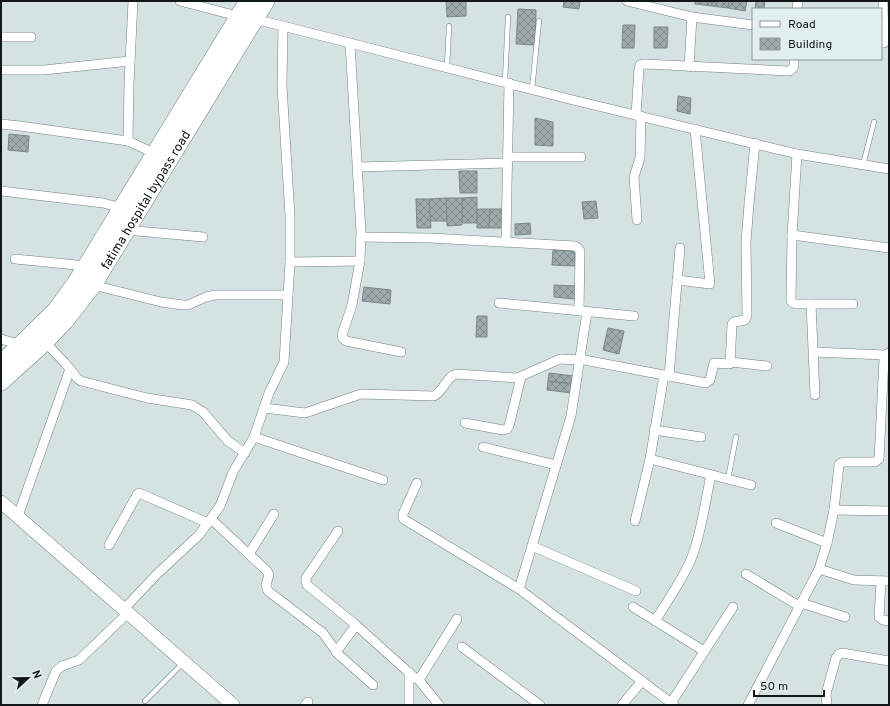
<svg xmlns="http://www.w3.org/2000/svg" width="890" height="706" font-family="Overpass,sans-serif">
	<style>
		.building { fill: url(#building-cross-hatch); stroke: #7c8888 }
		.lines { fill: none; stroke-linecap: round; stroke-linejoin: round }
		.lane-casing { stroke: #758182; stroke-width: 5.5 }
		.street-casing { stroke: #758182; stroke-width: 10 }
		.secondary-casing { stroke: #758182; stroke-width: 14 }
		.highway-casing { stroke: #758182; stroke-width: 18 }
		.lane { stroke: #fff; stroke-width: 4.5 }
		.street { stroke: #fff; stroke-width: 9 }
		.secondary { stroke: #fff; stroke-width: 13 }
		.highway { stroke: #fff; stroke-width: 17 }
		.labels { text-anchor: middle; stroke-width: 3; stroke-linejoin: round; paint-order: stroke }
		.street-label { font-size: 13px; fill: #111616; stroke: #e1efef }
	</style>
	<defs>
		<pattern id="building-cross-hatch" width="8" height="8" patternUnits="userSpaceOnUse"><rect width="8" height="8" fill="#9eaaab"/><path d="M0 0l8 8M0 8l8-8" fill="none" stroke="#7f898a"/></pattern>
	</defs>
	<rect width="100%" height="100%" fill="#d4e2e2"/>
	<g class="building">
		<path d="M 446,1 L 466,1 L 466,16 L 447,17 Z"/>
		<path d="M 564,1 L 580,1 L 579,9 L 563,7 Z"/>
		<path d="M 695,1 L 712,1 L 712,6 L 695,4 Z"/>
		<path d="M 712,1 L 729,1 L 728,8 L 712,6 Z"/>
		<path d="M 729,1 L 747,1 L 745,11 L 728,8 Z"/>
		<path d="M 756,1 L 765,1 L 764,9 L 755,9 Z"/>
		<path d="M 518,9 L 536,10 L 535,45 L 516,44 Z"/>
		<path d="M 623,25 L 635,25 L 634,48 L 622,48 Z"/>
		<path d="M 654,27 L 668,27 L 667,48 L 654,48 Z"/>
		<path d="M 678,96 L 691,98 L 690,114 L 677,111 Z"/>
		<path d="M 535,118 L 553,122 L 553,146 L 535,145 Z"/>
		<path d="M 9,134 L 29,136 L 28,152 L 8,150 Z"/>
		<path d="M 459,171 L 477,171 L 477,193 L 460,193 Z"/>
		<path d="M 477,197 L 477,223 L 462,223 L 462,198 Z"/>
		<path d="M 446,198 L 462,198 L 462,225 L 447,226 Z"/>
		<path d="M 446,198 L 447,221 L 430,221 L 429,199 Z"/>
		<path d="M 416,199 L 429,199 L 431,228 L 417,228 Z"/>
		<path d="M 596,201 L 598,218 L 584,219 L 582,202 Z"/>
		<path d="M 477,209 L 490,209 L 489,228 L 477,228 Z"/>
		<path d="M 490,209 L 503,209 L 503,228 L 489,228 Z"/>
		<path d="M 530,223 L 531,234 L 515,235 L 515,224 Z"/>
		<path d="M 553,250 L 575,251 L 575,266 L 552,265 Z"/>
		<path d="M 554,285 L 576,286 L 575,299 L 554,297 Z"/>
		<path d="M 364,287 L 391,290 L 390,304 L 362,301 Z"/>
		<path d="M 477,316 L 487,316 L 487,337 L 476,337 Z"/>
		<path d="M 608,328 L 624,331 L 619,354 L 603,350 Z"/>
		<path d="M 549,373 L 574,376 L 573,384 L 548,381 Z"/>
		<path d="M 548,381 L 573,384 L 572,393 L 547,390 Z"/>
	</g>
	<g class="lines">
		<g class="lane-casing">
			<g id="lane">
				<path d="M 447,67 L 449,26"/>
				<path d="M 505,82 L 508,17"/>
				<path d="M 532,89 L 539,21"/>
				<path d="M 863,165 L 874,122"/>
				<path d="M 728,479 L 736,437"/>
				<path d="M 145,701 L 184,662"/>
			</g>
		</g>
		<g class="street-casing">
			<g id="street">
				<path d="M 133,1 L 129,84 L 128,141 L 154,153"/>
				<path d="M 180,1 L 241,17"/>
				<path d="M 627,1 L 692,17 L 753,25"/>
				<path d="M 883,1 L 884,43"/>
				<path d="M 797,9 L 798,1"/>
				<path d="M 253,19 L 283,26 L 573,100 L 797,154 L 889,169"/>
				<path d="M 1,37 L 31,37"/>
				<path d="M 350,43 L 361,232 L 360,261 L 352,305 L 342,335 L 343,338 L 346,341 L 401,352"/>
				<path d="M 689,67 L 692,17"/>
				<path d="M 1,70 L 44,70 L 130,61"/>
				<path d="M 636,115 L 639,69 L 640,65 L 645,64 L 789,71 C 795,68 794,65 794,59"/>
				<path d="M 1,124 L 20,126 L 128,141"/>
				<path d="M 797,154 L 792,235 L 791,301 L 793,303 L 796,304 L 853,304"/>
				<path d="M 508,157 L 581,157"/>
				<path d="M 358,167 L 508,163"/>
				<path d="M 1,191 L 103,203 L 122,208"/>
				<path d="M 637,220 L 634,177 L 640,158 L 641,116"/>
				<path d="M 126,230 L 203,237"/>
				<path d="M 792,235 L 889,248"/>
				<path d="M 361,237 L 431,238 L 575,246 L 578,248 L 580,251 L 579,311"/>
				<path d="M 506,241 L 509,83"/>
				<path d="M 15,259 L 87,266"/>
				<path d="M 290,262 L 360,261"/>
				<path d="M 677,280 L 710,284 L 695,129"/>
				<path d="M 93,285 L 161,302 L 183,305 L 188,305 L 206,297 L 215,295 L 288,295"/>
				<path d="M 499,303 L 634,316"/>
				<path d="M 811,304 L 815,395"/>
				<path d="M 1,339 L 21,345"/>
				<path d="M 45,342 L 65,363 L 77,378 L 81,381 L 147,398 L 192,405 L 203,412 L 228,441 L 245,453"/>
				<path d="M 814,352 L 885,355"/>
				<path d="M 579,359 L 706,383 L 710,380 L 714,363 L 730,364 L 732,324 L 734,322 L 745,320 L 747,316 L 746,242 L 749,204 L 755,143"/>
				<path d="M 731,362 L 767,366"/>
				<path d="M 669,376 L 680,248"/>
				<path d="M 264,408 L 305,413 L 361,394 L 434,396 C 444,391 446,377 456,374 L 517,378 L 560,359 L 579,360"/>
				<path d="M 465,423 L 503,430 L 507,429 L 509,426 L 521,377"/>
				<path d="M 654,430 L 701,437"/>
				<path d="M 254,437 L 383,480"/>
				<path d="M 483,447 L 556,465"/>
				<path d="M 650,459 L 751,485"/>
				<path d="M 417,483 L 403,514 L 403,518 L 405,520 L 519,589 L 674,705"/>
				<path d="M 834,510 L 889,511"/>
				<path d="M 18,516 L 70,369"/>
				<path d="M 211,519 L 267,571 L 269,575 L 266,585 L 268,591 L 323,633 L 338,654 L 373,685"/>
				<path d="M 635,521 L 650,459 L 664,375"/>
				<path d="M 776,523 L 827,543"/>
				<path d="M 338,531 L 306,578 L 306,581 L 307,585 L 356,625 L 415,678 L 418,679 L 420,678 L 457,619"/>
				<path d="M 109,545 L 137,495 L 139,493 L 208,523"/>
				<path d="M 532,546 L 636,591"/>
				<path d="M 249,554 L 274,514"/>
				<path d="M 819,569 L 854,580 L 889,581"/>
				<path d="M 746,574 L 799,606"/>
				<path d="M 881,581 L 879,617 L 883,620 L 889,621"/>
				<path d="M 519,589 L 571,416 L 587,312"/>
				<path d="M 801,603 L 845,617"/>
				<path d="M 633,607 L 704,651"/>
				<path d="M 124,609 L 156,575 L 199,535 L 220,506 L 233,472 L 254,437 L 269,393 L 284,362 L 290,262 L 290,216 L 282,86 L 283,26"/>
				<path d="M 655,621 C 666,603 678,586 687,568 C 700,543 705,502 711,475"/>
				<path d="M 462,647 L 540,705"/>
				<path d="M 336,652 L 356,625"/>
				<path d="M 418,679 L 439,705"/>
				<path d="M 671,703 L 733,607"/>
				<path d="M 42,705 L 56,671 L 62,666 L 79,660 L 128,613"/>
				<path d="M 305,705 L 308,702"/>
				<path d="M 409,705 L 409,672"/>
				<path d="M 622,705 L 642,681"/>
				<path d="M 748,705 L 819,569 L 827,543 L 834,510 L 839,465 L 841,463 L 844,462 L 875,462 L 879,459 L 884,359 L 885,355 L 889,353"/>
				<path d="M 827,705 L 826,694 L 836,658 L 839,654 L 842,653 L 889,661"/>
			</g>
		</g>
		<g class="secondary-casing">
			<path id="secondary" d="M 1,502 L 233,705"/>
		</g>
		<g class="highway-casing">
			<g id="highway">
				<path d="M 1,364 L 56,310 L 77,281 L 248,1"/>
				<path id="s1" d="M 1,382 L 45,342 L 65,321 L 93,285 L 266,1"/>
			</g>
		</g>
		<use href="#lane" class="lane"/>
		<use href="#street" class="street"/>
		<use href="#secondary" class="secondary"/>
		<use href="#highway" class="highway"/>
	</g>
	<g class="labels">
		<g class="street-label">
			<text dy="5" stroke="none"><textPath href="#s1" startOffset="234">fatima hospital bypass road</textPath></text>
		</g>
	</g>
	<rect width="890" height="706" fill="none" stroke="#111616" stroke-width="4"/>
	<rect x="752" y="8" width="130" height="52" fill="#e1efef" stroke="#8e9898"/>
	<rect x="760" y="21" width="20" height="6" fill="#ffffff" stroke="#8e9898"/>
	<text x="788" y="28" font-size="12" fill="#111616">Road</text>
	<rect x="760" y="38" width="20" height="12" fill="url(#building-cross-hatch)" stroke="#8e9898"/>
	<text x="788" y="48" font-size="12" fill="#111616">Building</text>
	<g transform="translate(28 678) rotate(68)" stroke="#e1efef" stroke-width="3" paint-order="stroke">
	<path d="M0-3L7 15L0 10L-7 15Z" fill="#111616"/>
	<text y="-6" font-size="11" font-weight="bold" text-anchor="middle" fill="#111616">N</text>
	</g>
	<path d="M754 690v6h70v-6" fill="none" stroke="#111616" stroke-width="2"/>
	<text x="760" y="690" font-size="12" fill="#111616" stroke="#e1efef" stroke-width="3" paint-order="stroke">50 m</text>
</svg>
